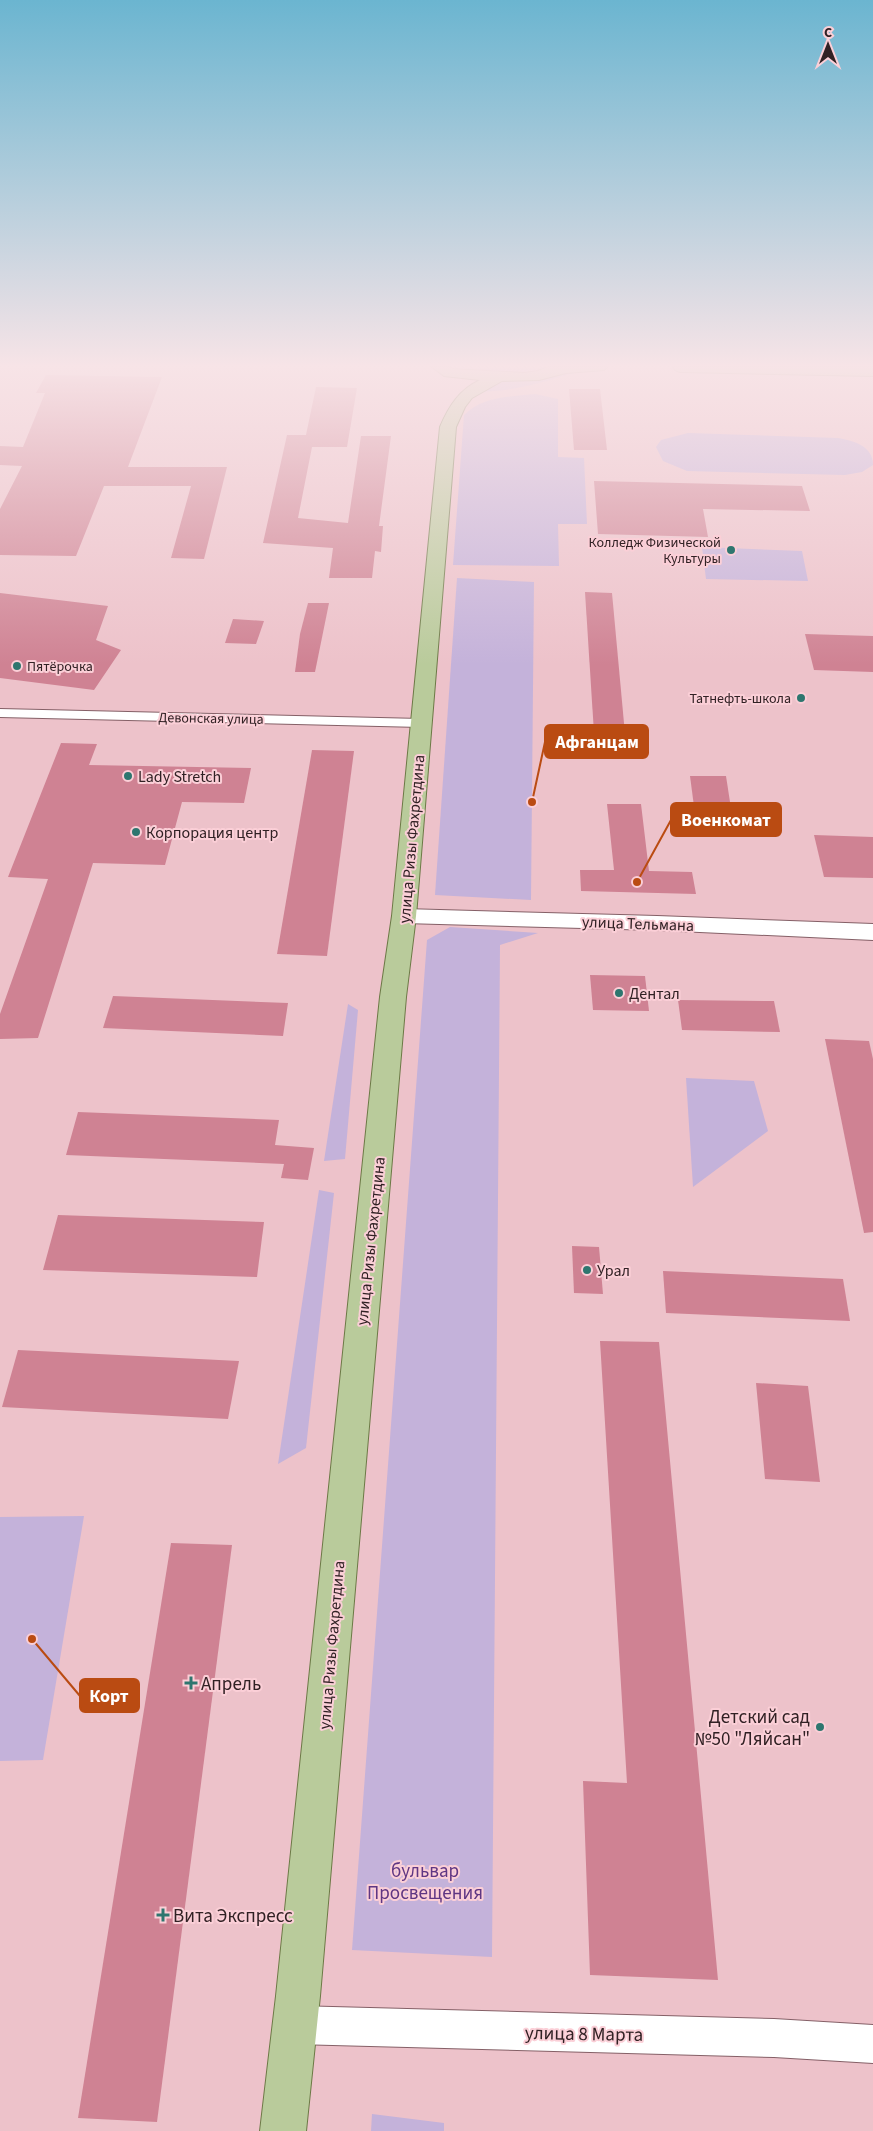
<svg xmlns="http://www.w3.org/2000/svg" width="873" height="2131" font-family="'Source Sans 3',sans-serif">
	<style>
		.green { fill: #c4b2da }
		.building { fill: #cf8293 }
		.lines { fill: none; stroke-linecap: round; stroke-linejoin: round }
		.minor-casing { stroke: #856067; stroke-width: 2 }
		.tertiary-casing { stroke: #856067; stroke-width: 2 }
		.primary-casing { stroke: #6c7946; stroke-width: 2 }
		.minor { fill: #fff; fill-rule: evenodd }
		.tertiary { fill: #fff; fill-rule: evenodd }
		.primary { fill: #b9cb9b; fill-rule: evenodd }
		.poi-dot { fill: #2e766f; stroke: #fbcfd7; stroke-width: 2 }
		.labels { text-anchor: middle; stroke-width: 4; stroke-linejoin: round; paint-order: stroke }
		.far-poi-label { font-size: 14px; fill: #312124; stroke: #fbcfd7; text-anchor: end }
		.far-street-label { font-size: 14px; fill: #312124; stroke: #fbcfd7 }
		.poi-label { font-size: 16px; fill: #312124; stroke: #fbcfd7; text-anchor: start }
		.street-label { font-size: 16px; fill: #312124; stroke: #fbcfd7 }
		.near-poi-label { font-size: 19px; fill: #312124; stroke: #fbcfd7; text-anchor: start }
		.near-park-label { font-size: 19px; fill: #5f3683; stroke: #fbcfd7 }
		.near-street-label { font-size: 19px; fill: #312124; stroke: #fbcfd7 }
		.leader { fill: none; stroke: #ba4b12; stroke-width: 2 }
		.callout-dot { fill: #ba4b12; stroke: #fbcfd7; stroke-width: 2 }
		.callout { fill: #ba4b12; stroke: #ba4b12; stroke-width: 2 }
		.callout-label { font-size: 18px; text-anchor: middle; font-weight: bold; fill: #fff }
	</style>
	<rect width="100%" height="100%" fill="#edc2ca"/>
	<g class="green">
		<path d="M 448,367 L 549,367 C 529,374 467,375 448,367 Z"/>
		<path d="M 577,372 C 544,382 510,393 475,391 L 490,383 Z"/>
		<path d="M 535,394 L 558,399 L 558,457 L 584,458 L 587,524 L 558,524 L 559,566 L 453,565 L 464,415 C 483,396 509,397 535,394 Z"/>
		<path d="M 688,433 L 838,438 C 854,441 873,446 873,465 L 862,472 L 845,475 L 687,471 L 663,461 L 656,447 L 661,440 Z"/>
		<path d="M 702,547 L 802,551 L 808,581 L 706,579 Z"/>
		<path d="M 457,578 L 534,582 L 531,900 L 435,895 Z"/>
		<path d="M 450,927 L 538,933 L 500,945 L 492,1957 L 352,1950 L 427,940 Z"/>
		<path d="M 348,1004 L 358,1010 L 345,1159 L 324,1161 Z"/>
		<path d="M 686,1078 L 754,1081 L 768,1131 L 693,1187 Z"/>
		<path d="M 319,1190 L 334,1193 L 306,1448 L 278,1464 Z"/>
		<path d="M 84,1516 L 43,1760 L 0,1761 L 0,1517 Z"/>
		<path d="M 372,2114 L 444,2123 L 444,2131 L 371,2131 Z"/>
	</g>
	<g class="building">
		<path d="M 46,375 L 162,377 L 128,467 L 227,467 L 204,559 L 171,558 L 191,486 L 104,486 L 76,556 L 0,555 L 0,509 L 22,466 L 0,465 L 0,446 L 23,447 L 45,393 L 36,393 Z"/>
		<path d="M 316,387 L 357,388 L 347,447 L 312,447 L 298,518 L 348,523 L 361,436 L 391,436 L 379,526 L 383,526 L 381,552 L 375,551 L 372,578 L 329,578 L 333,548 L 263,543 L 287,435 L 306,435 Z"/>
		<path d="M 569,389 L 600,389 L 607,450 L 574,450 Z"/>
		<path d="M 594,481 L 802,486 L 810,511 L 703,509 L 708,537 L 598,534 Z"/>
		<path d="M 585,592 L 612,593 L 625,734 L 594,733 Z"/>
		<path d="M 0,593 L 108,606 L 96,640 L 121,650 L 94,690 L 0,678 Z"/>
		<path d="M 308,603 L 329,603 L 315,672 L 295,672 L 300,634 Z"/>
		<path d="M 233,619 L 264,621 L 256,644 L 225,643 Z"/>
		<path d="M 805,634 L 873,636 L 873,672 L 814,670 Z"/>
		<path d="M 61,743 L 97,744 L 89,765 L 251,768 L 244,803 L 182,802 L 165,865 L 93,863 L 38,1038 L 0,1039 L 0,1014 L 48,879 L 8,877 Z"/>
		<path d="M 312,750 L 354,751 L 327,956 L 277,954 Z"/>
		<path d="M 690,776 L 726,776 L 732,815 L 695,814 Z"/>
		<path d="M 607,804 L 641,804 L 649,871 L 692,872 L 696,894 L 581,891 L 580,870 L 614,870 Z"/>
		<path d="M 814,835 L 873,837 L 873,878 L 824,877 Z"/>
		<path d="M 590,975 L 645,976 L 649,1011 L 593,1010 Z"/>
		<path d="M 113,996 L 288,1003 L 283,1036 L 103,1028 Z"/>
		<path d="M 678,1000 L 774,1001 L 780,1032 L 682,1030 Z"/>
		<path d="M 825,1039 L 869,1041 L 873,1059 L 873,1232 L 864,1233 Z"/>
		<path d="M 78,1112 L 279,1120 L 275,1145 L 314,1148 L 308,1180 L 281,1178 L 284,1164 L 66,1155 Z"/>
		<path d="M 58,1215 L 264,1222 L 257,1277 L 43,1270 Z"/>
		<path d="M 572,1246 L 599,1247 L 603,1294 L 574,1293 Z"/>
		<path d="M 663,1271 L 843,1279 L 850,1321 L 666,1313 Z"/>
		<path d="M 600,1341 L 659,1342 L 718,1980 L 590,1975 L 583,1781 L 627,1783 Z"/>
		<path d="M 18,1350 L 239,1361 L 228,1419 L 2,1407 Z"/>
		<path d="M 756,1383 L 808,1386 L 820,1482 L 765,1479 Z"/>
		<path d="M 171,1543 L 232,1545 L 157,2122 L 78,2118 Z"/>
	</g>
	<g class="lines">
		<g class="minor-casing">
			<path id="minor" d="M 0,709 L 421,719 L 426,720 L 428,723 L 426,726 L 421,727 L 0,717 Z"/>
		</g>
		<g class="tertiary-casing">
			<g id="tertiary">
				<path d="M 404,909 L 657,916 L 873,924 L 873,940 L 657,930 L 404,923 L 396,921 L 393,916 L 396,911 Z"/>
				<path d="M 295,2006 L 774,2019 L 873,2025 L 873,2063 L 774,2057 L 295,2044 L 281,2039 L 276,2025 L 281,2011 Z"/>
			</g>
		</g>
		<g class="primary-casing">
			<g id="primary">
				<path d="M 432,367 L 449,367 L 453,369 L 524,373 L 538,371 L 548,367 L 607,367 L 604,370 L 566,373 L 539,380 L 502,381 L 472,398 L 465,407 L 456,427 L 416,916 L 406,997 L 320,1996 L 306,2131 L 260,2131 L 276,1996 L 380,997 L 392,916 L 440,427 C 449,406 459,390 480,380 L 444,376 Z"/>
				<path d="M 673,367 L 873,367 L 873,376 L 680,372 L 675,370 Z"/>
			</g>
		</g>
		<use href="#minor" class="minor"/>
		<use href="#tertiary" class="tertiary"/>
		<use href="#primary" class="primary"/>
	</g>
	<linearGradient id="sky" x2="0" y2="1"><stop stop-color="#6bb5d0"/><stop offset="0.55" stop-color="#f7e4e7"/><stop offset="1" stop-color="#f7e4e7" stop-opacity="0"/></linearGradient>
	<rect width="873" height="665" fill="url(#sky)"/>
	<g class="poi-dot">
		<circle cx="731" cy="550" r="5"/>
		<circle cx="17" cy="666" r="5"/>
		<circle cx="801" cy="698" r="5"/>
		<circle cx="128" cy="776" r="5"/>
		<circle cx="136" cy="832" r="5"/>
		<circle cx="619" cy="993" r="5"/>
		<circle cx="587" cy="1270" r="5"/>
		<path d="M188.5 1675.5h5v5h5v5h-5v5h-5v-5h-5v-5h5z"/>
		<circle cx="820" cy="1727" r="5"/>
		<path d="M160.5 1907.5h5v5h5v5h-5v5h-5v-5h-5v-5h5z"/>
	</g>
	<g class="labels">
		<g class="far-poi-label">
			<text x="721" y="547">Колледж Физической<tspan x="721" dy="16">Культуры</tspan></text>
			<text x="27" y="671" text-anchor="start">Пятёрочка</text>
			<text x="791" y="703">Татнефть-школа</text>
		</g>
		<g class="far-street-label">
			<text transform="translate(211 718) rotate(1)" y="5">Девонская улица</text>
		</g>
		<g class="poi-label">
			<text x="138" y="782">Lady Stretch</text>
			<text x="146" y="838">Корпорация центр</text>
			<text x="629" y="999">Дентал</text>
			<text x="597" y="1276">Урал</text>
		</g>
		<g class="street-label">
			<text transform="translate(411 839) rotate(-85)" y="6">улица Ризы Фахретдина</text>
			<text transform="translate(638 923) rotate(2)" y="6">улица Тельмана</text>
			<text transform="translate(370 1241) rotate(-84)" y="6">улица Ризы Фахретдина</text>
			<text transform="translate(331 1645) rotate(-85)" y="6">улица Ризы Фахретдина</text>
		</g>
		<g class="near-poi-label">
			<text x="201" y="1690">Апрель</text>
			<text x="810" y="1723" text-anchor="end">Детский сад<tspan x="810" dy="22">№50 "Ляйсан"</tspan></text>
			<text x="173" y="1922">Вита Экспресс</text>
		</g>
		<g class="near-park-label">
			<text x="425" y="1877">бульвар<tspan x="425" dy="22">Просвещения</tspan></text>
		</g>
		<g class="near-street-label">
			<text transform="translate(584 2033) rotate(1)" y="7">улица 8 Марта</text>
		</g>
	</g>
	<path class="leader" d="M532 802L545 742M637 882L671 820M32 1639L80 1696"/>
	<g class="callout-dot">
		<circle cx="532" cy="802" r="5"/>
		<circle cx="637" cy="882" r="5"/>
		<circle cx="32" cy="1639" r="5"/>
	</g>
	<g class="callout">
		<rect x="545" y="725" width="103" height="33" rx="5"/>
		<rect x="671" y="803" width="110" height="33" rx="5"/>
		<rect x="80" y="1679" width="59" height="33" rx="5"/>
	</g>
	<g class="callout-label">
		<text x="597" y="748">Афганцам</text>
		<text x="726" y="826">Военкомат</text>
		<text x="109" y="1702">Корт</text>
	</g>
	<g transform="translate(828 45)" stroke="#fbcfd7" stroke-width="4" paint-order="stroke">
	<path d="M0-4L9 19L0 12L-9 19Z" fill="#312124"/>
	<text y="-8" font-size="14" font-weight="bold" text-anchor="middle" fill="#312124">С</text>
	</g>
</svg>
